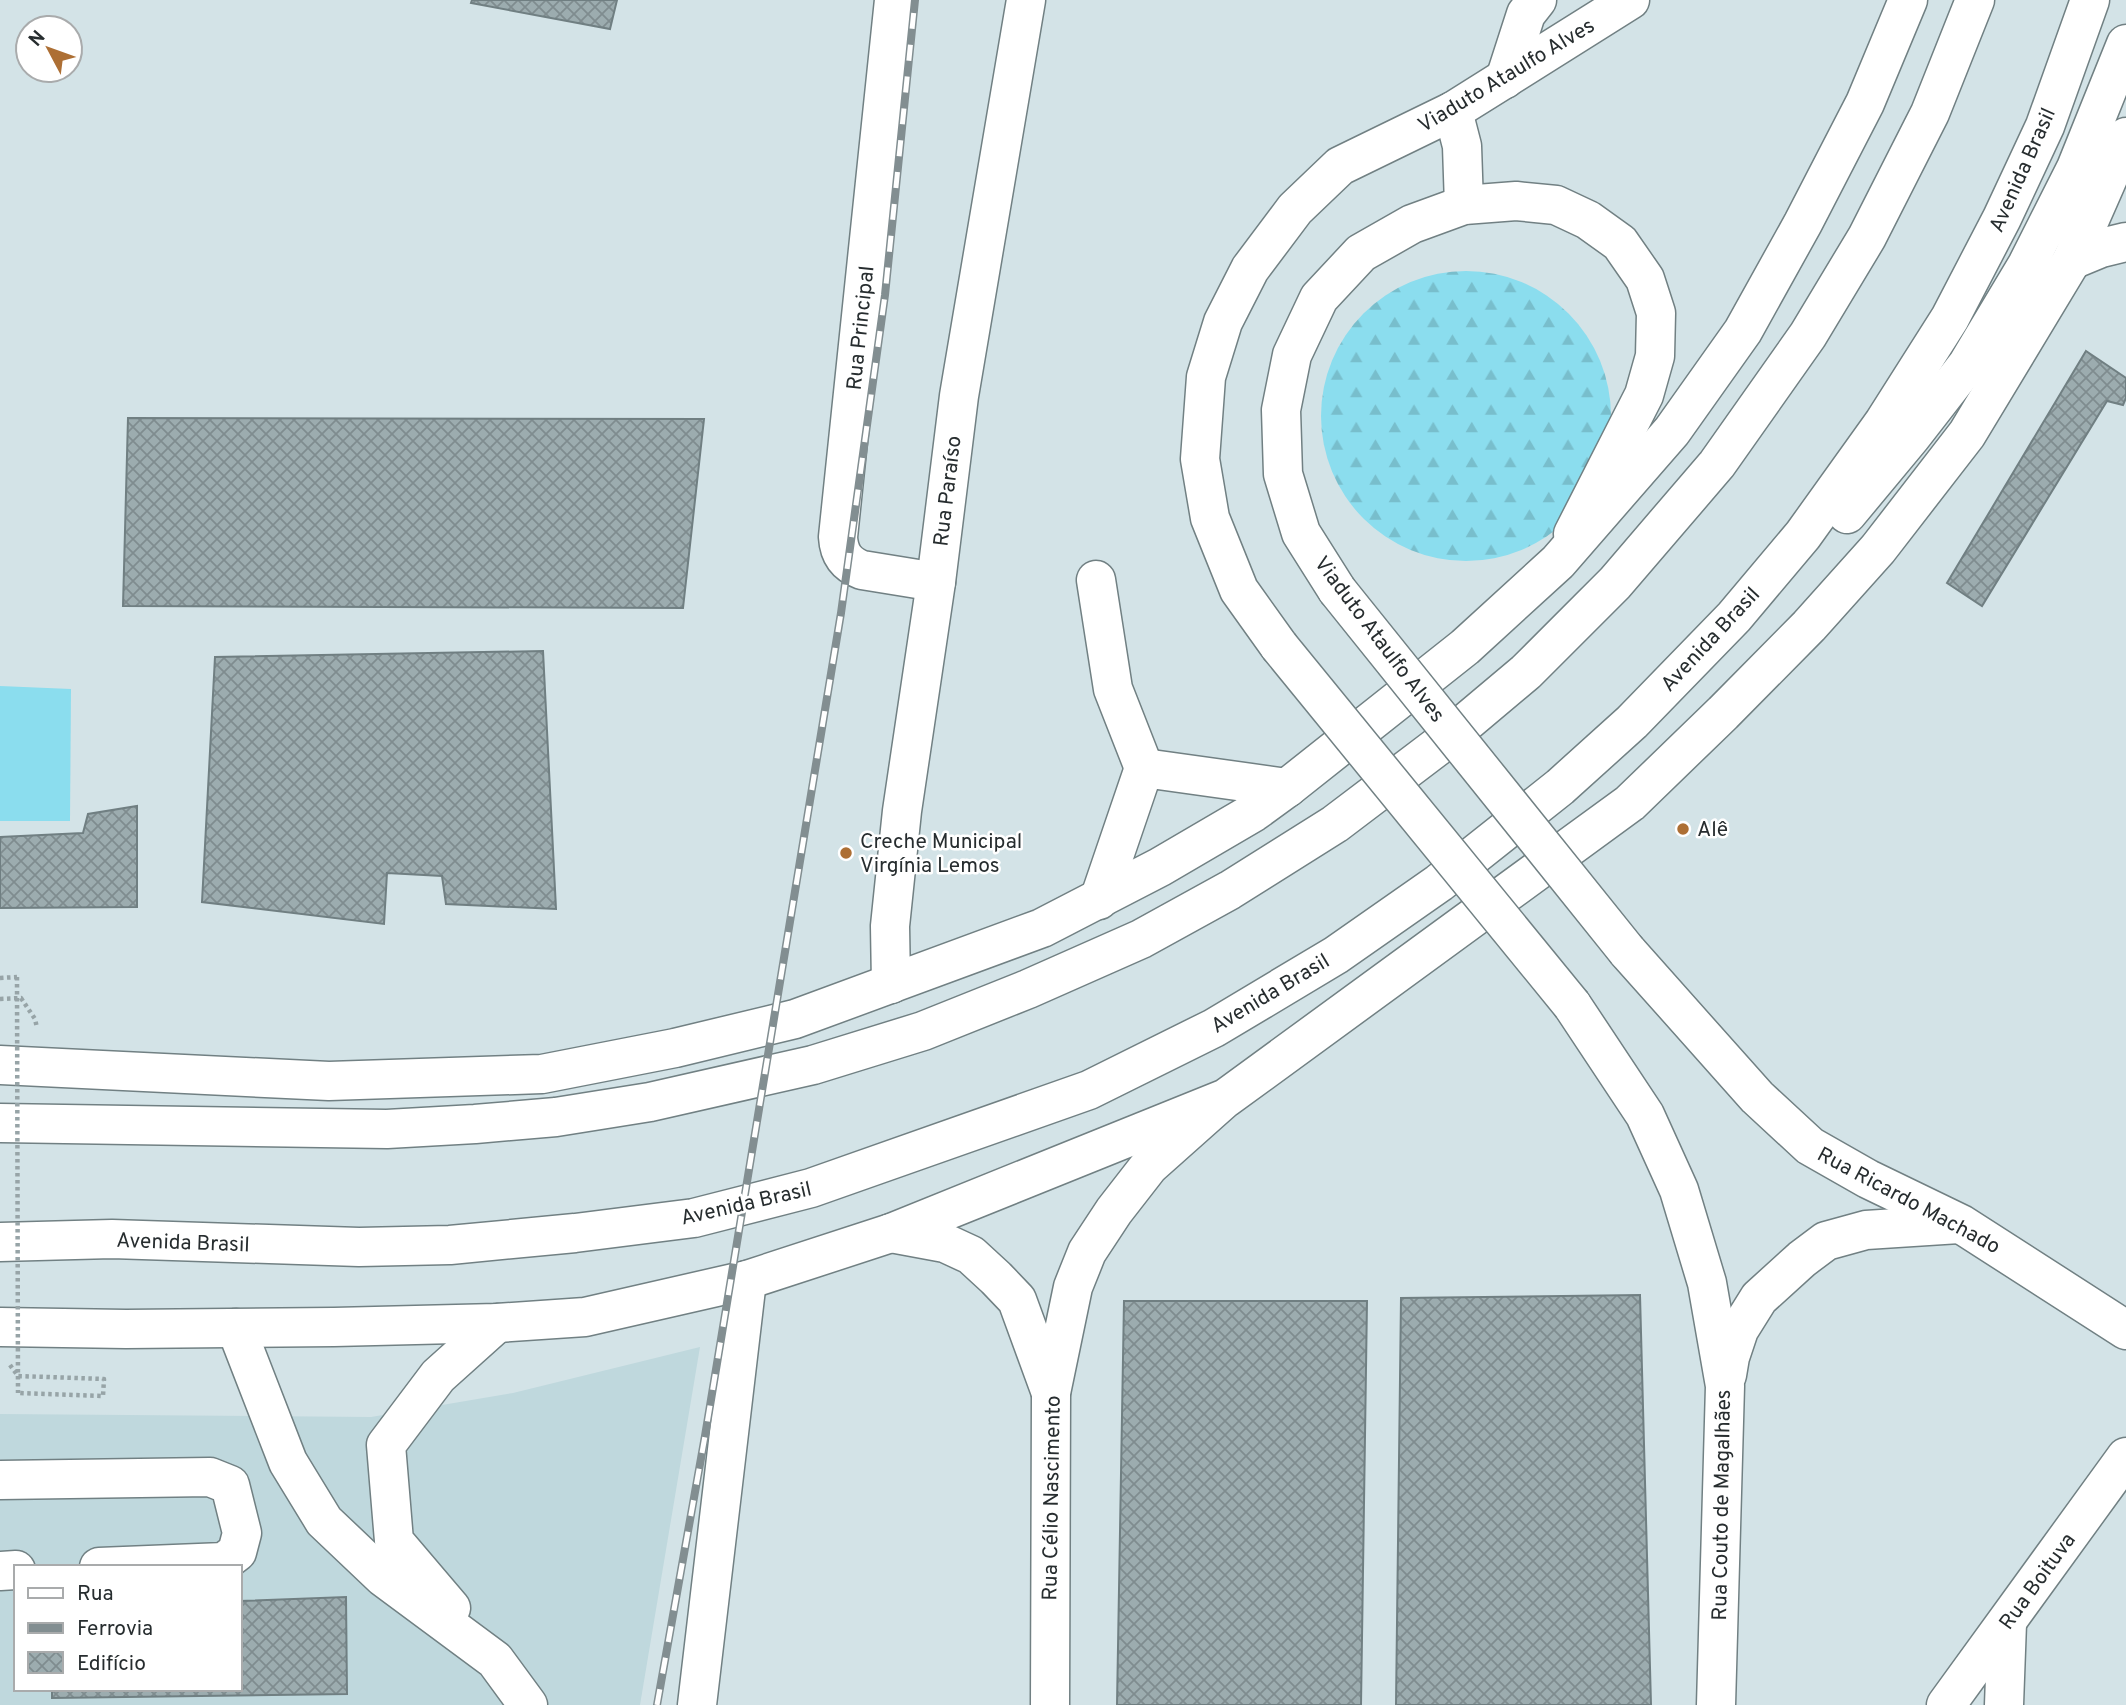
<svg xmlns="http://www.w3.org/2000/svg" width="2126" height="1705" font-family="Overpass,sans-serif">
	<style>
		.built { fill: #bfd8dd; fill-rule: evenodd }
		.forest { fill: url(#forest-firs) }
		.garden { fill: #8bddee }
		.building { fill: url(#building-cross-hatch); stroke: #707f82; stroke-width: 2 }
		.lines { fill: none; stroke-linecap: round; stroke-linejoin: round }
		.minor-casing { stroke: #718083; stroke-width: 41 }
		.major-casing { stroke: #718083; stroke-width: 41 }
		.highway-casing { stroke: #718083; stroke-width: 41 }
		.path { stroke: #97a4a7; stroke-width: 4.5; stroke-dasharray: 3.5 3.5; stroke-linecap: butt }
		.minor { stroke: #fff; stroke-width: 38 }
		.major { stroke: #fff; stroke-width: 38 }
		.highway { stroke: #fff; stroke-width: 38 }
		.rail-casing { stroke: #828e91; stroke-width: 8 }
		.rail { stroke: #fff; stroke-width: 5; stroke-dasharray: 16; stroke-linecap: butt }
		.major-bridge-casing { stroke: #718083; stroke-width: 41; stroke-linecap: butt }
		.path-bridge { stroke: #97a4a7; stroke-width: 4.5; stroke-dasharray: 3.5 3.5; stroke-linecap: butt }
		.major-bridge { stroke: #fff; stroke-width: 38 }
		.poi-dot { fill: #ad6f34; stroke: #fff; stroke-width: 2.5 }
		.labels { text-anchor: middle; stroke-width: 5; stroke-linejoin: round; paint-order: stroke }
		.street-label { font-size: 21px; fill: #272d2f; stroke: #fff }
		.poi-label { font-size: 21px; fill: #272d2f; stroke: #fff; text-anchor: start }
	</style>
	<defs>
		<pattern id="forest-firs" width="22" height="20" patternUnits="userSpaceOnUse" patternTransform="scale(1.75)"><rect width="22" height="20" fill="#8bddee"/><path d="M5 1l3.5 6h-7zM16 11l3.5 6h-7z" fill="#78becc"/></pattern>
		<pattern id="building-cross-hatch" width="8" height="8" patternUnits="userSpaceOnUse" patternTransform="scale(1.75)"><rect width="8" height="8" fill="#9cacaf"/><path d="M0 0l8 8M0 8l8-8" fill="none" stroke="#7f8c8f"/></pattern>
	</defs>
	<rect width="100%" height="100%" fill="#d3e3e7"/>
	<path class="built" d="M 700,1347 L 640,1705 L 0,1705 L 0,1414 L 371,1417 L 513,1393 ZM 16,1567 L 240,1567 L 240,1689 L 16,1689 Z"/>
	<circle class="forest" cx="1466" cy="416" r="145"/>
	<path class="garden" d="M 0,686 L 71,689 L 70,821 L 0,821 Z"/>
	<g class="building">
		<path d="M 472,0 L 617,0 L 610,29 L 471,3 Z"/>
		<path d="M 2086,351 L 2126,378 L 2126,398 L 2123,405 L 2107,401 L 1982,606 L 1947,583 Z"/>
		<path d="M 128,418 L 704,419 L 683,608 L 123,606 Z"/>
		<path d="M 543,651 L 556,909 L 446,904 L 442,876 L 387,873 L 384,924 L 202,902 L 215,657 Z"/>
		<path d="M 137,806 L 137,907 L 0,908 L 0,837 L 83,833 L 88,814 Z"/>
		<path d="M 1640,1295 L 1651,1705 L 1396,1705 L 1401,1298 Z"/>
		<path d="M 1124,1301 L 1367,1301 L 1361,1705 L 1117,1705 Z"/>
		<path d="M 346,1597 L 347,1694 L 52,1698 L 52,1689 L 240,1689 L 240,1601 Z"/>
	</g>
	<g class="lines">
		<g class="minor-casing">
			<g id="minor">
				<path d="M 894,0 L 838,537 C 839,554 846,564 862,570 L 936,582"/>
				<path d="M 1505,79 L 1526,14 L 1537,0"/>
				<path d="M 1096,580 L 1113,689 L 1144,768"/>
				<path d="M 1099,900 L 1144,768 L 1287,788"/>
				<path d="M 891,984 L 890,926 L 902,811 L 936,582 L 959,396 L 1026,0"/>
				<path d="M 236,1328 L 288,1462 L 324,1521 L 383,1577 L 495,1660 L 528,1705"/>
				<path d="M 0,1480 L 210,1477 L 230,1485 L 242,1533 L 237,1552 L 224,1562 L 99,1567"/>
				<path d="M 0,1571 L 16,1570"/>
				<path d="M 451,1608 L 394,1541 L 386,1445 L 438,1376 L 497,1323"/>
				<path d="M 697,1705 L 747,1280"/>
				<path d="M 1946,1705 L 2126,1457"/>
				<path d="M 2004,1705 L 2007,1623"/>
			</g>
		</g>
		<g class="major-casing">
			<g id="major">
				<path d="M 1453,111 L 1462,146 L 1464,205"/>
				<path d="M 2072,260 L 2101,248 L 2126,242"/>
				<path d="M 1337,590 L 1301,533 L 1283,474 L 1281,410 L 1292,355 L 1319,298 L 1361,253 L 1412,224 L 1464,205 L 1516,201 L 1556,205 L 1588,220 L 1620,243 L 1645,279 L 1656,313 L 1655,356 L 1644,395 L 1573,534"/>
				<path d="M 1279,646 L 1239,590 L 1210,518 L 1200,459 L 1206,377 L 1223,322 L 1250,269 L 1295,209 L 1340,166 L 1453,111 L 1630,0"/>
				<path d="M 1627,951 L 1757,1097 L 1810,1146 L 1868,1179 L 1961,1224 L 2126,1330"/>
				<path d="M 1572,1005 L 1645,1115 L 1679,1190 L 1707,1283 L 1725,1386 L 1716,1705"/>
				<path d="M 891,1233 L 945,1243 L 971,1255 L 996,1278 L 1017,1300 L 1051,1393"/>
				<path d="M 1727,1375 L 1730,1357 L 1739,1330 L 1759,1298 L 1802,1259 L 1826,1241 L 1866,1230 L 1959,1224"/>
				<path d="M 1050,1705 L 1051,1393 L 1073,1287 L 1087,1252 L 1114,1211 L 1149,1166 L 1222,1101"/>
			</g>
		</g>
		<g class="highway-casing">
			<g id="highway">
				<path d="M 1847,514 L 1911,437 L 1967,365 L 2027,265 L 2076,168 L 2126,44"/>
				<path d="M 0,1065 L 329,1081 L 542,1074 L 675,1048 L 795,1019 L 1042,928 L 1160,867 L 1254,812 L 1287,788 L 1465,647 L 1558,562 L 1672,431 L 1743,331 L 1803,223 L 1865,103 L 1908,0"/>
				<path d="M 0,1123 L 387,1129 L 475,1124 L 556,1117 L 650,1102 L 813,1065 L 923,1031 L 1028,989 L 1141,939 L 1230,890 L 1335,824 L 1438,746 L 1526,672 L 1615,583 L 1717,464 L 1808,335 L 1867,237 L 1930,113 L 1975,0"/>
				<path d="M 0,1242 L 112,1239 L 359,1247 L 450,1245 L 575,1233 L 694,1218 L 811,1188 L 1089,1090 L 1214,1028 L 1336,955 L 1439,883 L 1560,787 L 1632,722 L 1734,617 L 1803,535 L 1884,422 L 1950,318 L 2002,218 L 2045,126 L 2090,0"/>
				<path d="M 0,1327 L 126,1329 L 334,1327 L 497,1323 L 585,1317 L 747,1280 L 891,1233 L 1226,1098 L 1630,803 L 1723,713 L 1809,626 L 1878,549 L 1967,434 L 2072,260 L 2126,137"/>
			</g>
		</g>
		<g class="path">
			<path d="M 0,978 L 17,977"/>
			<path d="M 0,999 L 21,998 L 35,1019 L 37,1028"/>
			<path d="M 10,1365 L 18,1376 L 104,1379 L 103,1396 L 18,1393"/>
		</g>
		<use href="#minor" class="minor"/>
		<use href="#major" class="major"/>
		<use href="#highway" class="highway"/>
		<g class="rail-casing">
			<path id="rail" d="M 657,1705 L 705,1436 L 841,613 L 885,295 L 915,0"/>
		</g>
		<use href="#rail" class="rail"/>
		<g class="major-bridge-casing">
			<g id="major-bridge">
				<path d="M 1337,590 L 1627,951"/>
				<path d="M 1279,646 L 1572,1005"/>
			</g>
		</g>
		<path class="path-bridge" d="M 17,977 L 18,1393"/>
		<use href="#major-bridge" class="major-bridge"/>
	</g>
	<g class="poi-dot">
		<circle cx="1683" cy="829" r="7"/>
		<circle cx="846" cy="853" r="7"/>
	</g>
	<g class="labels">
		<g class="street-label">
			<text transform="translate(1506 75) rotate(-31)" y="7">Viaduto Ataulfo Alves</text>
			<text transform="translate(2022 170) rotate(-66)" y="7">Avenida Brasil</text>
			<text transform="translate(860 328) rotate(-84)" y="7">Rua Principal</text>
			<text transform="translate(947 491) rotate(-83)" y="7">Rua Paraíso</text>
			<text transform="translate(1380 639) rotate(53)" y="7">Viaduto Ataulfo Alves</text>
			<text transform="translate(1710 639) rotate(-47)" y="7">Avenida Brasil</text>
			<text transform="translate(1270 993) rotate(-31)" y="7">Avenida Brasil</text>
			<text transform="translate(1909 1200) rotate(28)" y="7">Rua Ricardo Machado</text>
			<text transform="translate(746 1203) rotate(-13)" y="7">Avenida Brasil</text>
			<text transform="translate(183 1242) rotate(2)" y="7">Avenida Brasil</text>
			<text transform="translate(1051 1498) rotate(-89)" y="7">Rua Célio Nascimento</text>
			<text transform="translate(1721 1505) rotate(-89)" y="7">Rua Couto de Magalhães</text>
			<text transform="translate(2037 1581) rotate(-54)" y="7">Rua Boituva</text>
		</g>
		<g class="poi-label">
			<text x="1697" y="836">Alê</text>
			<text x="860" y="848">Creche Municipal<tspan x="860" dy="24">Virgínia Lemos</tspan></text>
		</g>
	</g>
	<rect x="14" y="1565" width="228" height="126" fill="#ffffff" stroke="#a9abac" stroke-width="2"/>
	<rect x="28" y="1588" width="35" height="10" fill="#ffffff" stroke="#a9abac" stroke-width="2"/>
	<text x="77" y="1600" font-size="21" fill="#272d2f">Rua</text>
	<rect x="28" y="1623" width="35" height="10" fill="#828e91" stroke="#a9abac" stroke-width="2"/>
	<text x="77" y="1635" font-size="21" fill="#272d2f">Ferrovia</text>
	<rect x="28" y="1652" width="35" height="21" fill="url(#building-cross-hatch)" stroke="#a9abac" stroke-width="2"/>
	<text x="77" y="1670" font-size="21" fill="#272d2f">Edifício</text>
	<g transform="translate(49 49) rotate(311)"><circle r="33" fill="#ffffff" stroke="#a9abac" stroke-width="2"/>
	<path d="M0-5L12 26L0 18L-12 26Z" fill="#ad6f34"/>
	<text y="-10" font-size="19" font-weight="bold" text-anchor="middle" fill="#272d2f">N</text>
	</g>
</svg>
